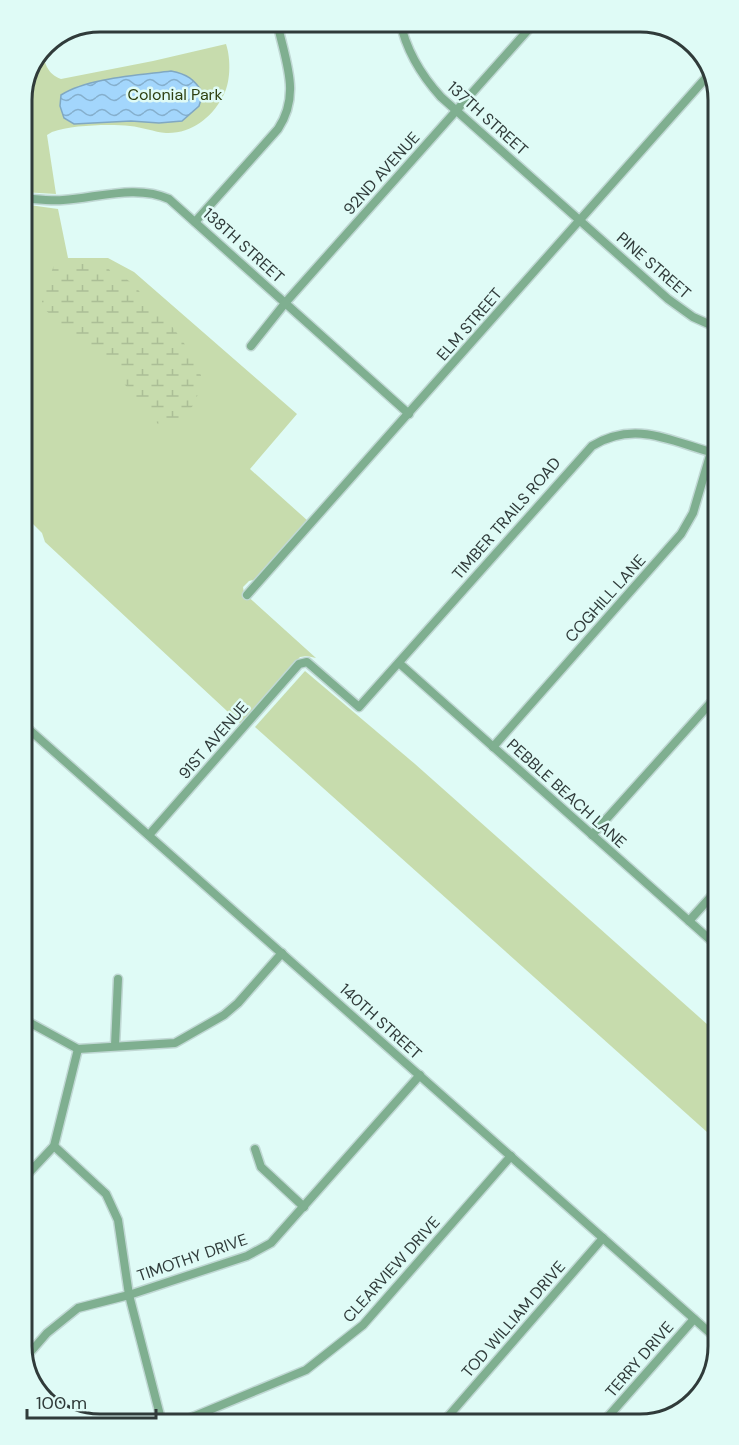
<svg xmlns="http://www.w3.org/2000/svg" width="739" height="1445" font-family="'DM Sans',sans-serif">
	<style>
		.green { fill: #c7dcad }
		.wetland { fill: url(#wetland-marsh) }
		.water { fill: url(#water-waves); stroke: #80a8c2; stroke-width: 1.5 }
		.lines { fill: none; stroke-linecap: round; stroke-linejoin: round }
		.minor-casing { stroke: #c0d8d4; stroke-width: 11 }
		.minor { stroke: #7faf90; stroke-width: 8 }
		.labels { text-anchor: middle; stroke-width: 5; stroke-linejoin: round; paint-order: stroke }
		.park-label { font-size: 16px; fill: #2e4010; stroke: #dffbf6 }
		.street-label { font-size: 16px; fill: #303b3a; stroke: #dffbf6 }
		.rim { fill: none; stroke: #303b3a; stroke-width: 3 }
	</style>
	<defs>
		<pattern id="wetland-marsh" width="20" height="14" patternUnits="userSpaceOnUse" patternTransform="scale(1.5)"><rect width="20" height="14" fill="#c7dcad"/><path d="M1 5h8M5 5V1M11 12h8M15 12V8" fill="none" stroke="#abbe96"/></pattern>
		<pattern id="water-waves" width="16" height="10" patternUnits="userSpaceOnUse" patternTransform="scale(1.5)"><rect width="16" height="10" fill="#a3d6fc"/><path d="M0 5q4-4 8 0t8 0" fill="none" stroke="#85afcd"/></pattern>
	</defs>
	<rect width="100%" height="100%" fill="#dffbf6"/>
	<g class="green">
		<path d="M 226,44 C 231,59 231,84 222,98 C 211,118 191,134 166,133 C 154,132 142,127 130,126 C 109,124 72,125 52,132 L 47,135 L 56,194 L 22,192 L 21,94 L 42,48 C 44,62 47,74 61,79 L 153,61 Z"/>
		<path d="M 22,204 L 58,209 L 68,258 L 108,258 L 134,272 L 297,414 L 250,469 L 308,521 L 257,579 L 249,581 L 243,587 L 244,593 L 316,658 L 307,656 L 300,657 L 241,724 L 45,542 L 42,533 L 23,514 Z"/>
		<path d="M 305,671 L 415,764 L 717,1033 L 717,1141 L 255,727 Z"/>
	</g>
	<path class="wetland" d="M 75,262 L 106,264 L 112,274 C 127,275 142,291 147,305 C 162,307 197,358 199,373 L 201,375 C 201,384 198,396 194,404 C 189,412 182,415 181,424 L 158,424 L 121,380 L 117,361 L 83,344 L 42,307 L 42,283 L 49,278 L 55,263 Z"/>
	<path class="water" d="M 171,71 C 187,74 194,79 203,93 L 199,106 L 182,121 L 159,123 L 131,121 L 74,124 L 64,118 L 60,106 L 61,95 C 87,78 140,75 171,71 Z"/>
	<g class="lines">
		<g class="minor-casing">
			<g id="minor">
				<path d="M 400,21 C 406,50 421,75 441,97 L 668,299 L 693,317 L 713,326"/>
				<path d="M 22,198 C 36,199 49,201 63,200 C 97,198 136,184 169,199 L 409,414"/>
				<path d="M 195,222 L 278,129 C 302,93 284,59 277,21"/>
				<path d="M 251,346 L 286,302 L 536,21"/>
				<path d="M 247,595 L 712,71"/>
				<path d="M 399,663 L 716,945"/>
				<path d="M 24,725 L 718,1340"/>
				<path d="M 493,747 L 681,534 L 693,513 L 711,452"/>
				<path d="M 149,835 L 299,664 L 307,662 L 359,707 L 592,446 C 635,420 670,441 714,453"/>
				<path d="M 592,835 L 715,698"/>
				<path d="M 689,921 L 716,891"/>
				<path d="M 25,1020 L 78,1049"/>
				<path d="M 115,1046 L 118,979"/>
				<path d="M 78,1049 L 175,1043 L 224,1015 L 238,1003 L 282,953"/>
				<path d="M 54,1146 L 106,1194 L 118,1220 L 129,1295 L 162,1423"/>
				<path d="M 255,1149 L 261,1167 L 304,1207"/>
				<path d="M 26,1176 L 54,1146 L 78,1049"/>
				<path d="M 27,1356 L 47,1333 L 78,1308 L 129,1295 L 247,1256 L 271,1243 L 420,1075"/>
				<path d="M 606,1419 L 694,1319"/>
				<path d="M 445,1420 L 603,1238"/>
				<path d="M 178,1423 L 306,1370 L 363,1325 L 511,1156"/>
			</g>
		</g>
		<use href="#minor" class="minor"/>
	</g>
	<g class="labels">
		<g class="park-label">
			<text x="175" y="100">Colonial Park</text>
		</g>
		<g class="street-label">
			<text transform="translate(488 118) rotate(42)" y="6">137TH STREET</text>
			<text transform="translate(381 173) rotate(-48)" y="6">92ND AVENUE</text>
			<text transform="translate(244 245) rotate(42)" y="6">138TH STREET</text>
			<text transform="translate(654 265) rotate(41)" y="6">PINE STREET</text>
			<text transform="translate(469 324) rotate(-49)" y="6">ELM STREET</text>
			<text transform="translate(506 518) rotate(-49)" y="6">TIMBER TRAILS ROAD</text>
			<text transform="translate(605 598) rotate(-48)" y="6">COGHILL LANE</text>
			<text transform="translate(213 740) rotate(-49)" y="6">91ST AVENUE</text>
			<text transform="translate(567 793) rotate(42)" y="6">PEBBLE BEACH LANE</text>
			<text transform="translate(381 1021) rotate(42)" y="6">140TH STREET</text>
			<text transform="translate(192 1257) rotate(-19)" y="6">TIMOTHY DRIVE</text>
			<text transform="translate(391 1269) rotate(-48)" y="6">CLEARVIEW DRIVE</text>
			<text transform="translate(513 1319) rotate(-49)" y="6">TOD WILLIAM DRIVE</text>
			<text transform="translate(639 1359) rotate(-49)" y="6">TERRY DRIVE</text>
		</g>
	</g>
	<path d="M0 0H739V1445H0ZM100 32H640A68 68 0 0 1 708 100V1346A68 68 0 0 1 640 1414H100A68 68 0 0 1 32 1346V100A68 68 0 0 1 100 32Z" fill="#dffbf6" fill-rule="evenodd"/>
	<path class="rim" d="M100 32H640A68 68 0 0 1 708 100V1346A68 68 0 0 1 640 1414H100A68 68 0 0 1 32 1346V100A68 68 0 0 1 100 32Z"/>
	<path d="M27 1409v9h129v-9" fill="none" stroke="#303b3a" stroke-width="3"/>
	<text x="36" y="1409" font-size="18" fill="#303b3a" stroke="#dffbf6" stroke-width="4.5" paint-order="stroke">100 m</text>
</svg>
